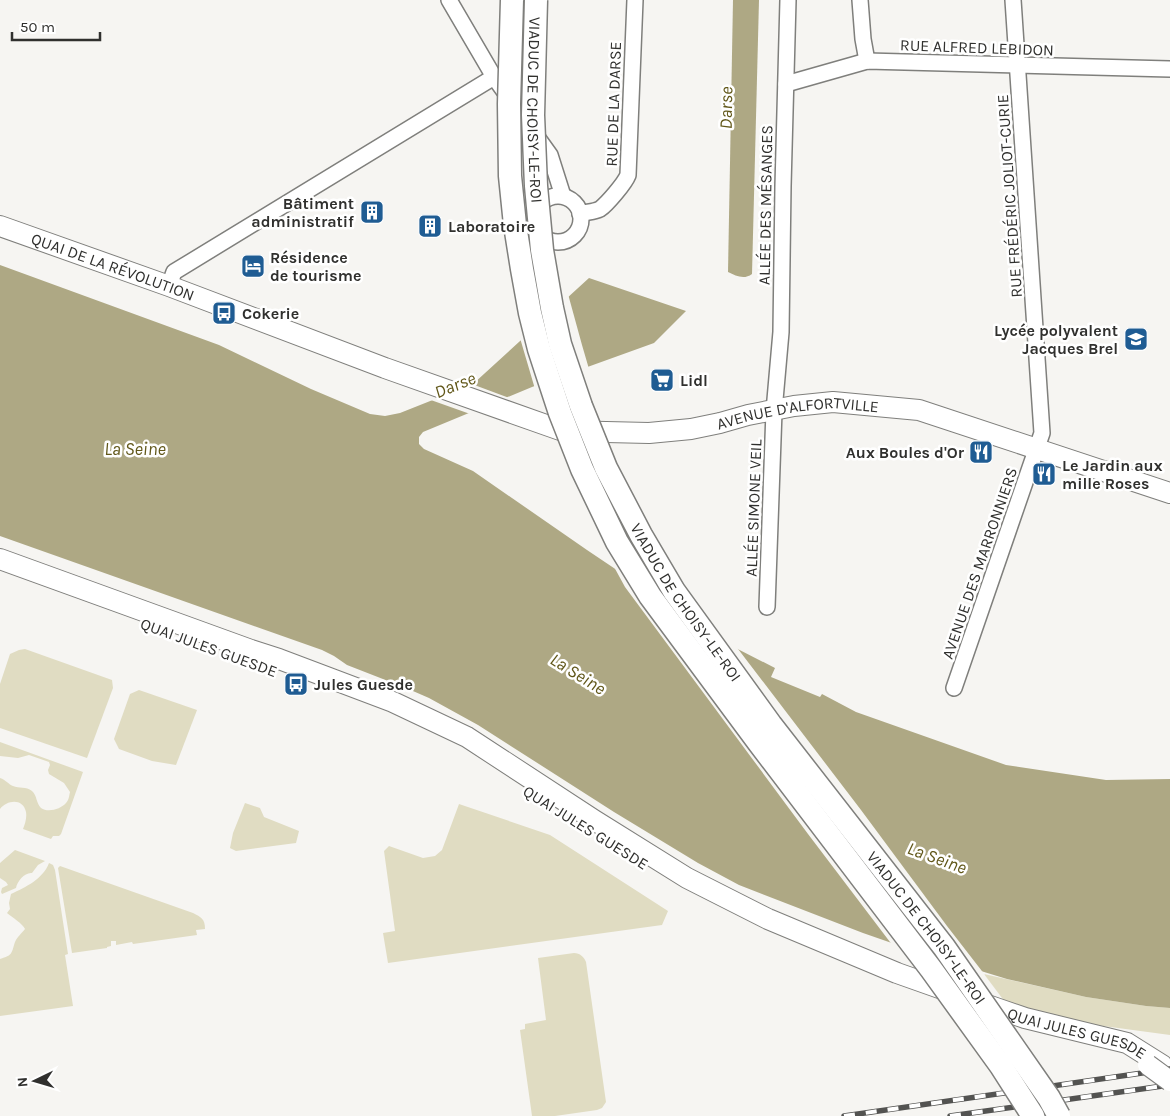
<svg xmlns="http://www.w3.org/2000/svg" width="1170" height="1116" font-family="Karla,sans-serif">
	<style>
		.green { fill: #e0dcc2 }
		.water { fill: #aea884 }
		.pier { fill: #f6f5f2 }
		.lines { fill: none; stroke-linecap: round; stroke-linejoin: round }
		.minor-casing { stroke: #7f7f7c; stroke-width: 18 }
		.major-casing { stroke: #7f7f7c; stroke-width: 22 }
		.minor { stroke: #fff; stroke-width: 15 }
		.major { stroke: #fff; stroke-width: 20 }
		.rail-casing { stroke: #535351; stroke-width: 5.5 }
		.rail { stroke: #fff; stroke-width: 4; stroke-dasharray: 11; stroke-linecap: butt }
		.major-bridge-casing { stroke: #7f7f7c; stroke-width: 22; stroke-linecap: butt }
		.highway-bridge-casing { stroke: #7f7f7c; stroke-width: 25; stroke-linecap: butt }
		.major-bridge { stroke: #fff; stroke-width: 20 }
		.highway-bridge { stroke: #fff; stroke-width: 22 }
		.labels { text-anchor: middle; stroke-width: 5; stroke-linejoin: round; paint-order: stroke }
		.street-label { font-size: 16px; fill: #30302e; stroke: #fff }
		.poi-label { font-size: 16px; font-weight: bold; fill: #30302e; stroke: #fff; text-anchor: start }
		.water-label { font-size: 18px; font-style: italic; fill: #615719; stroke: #fff }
	</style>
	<rect width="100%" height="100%" fill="#f6f5f2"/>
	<g class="green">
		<path d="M 25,649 L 112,680 L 113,688 L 87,758 L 0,728 L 0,684 L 10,654 L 19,650 Z"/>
		<path d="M 139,690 L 197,710 L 176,765 L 152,761 L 119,749 L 114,739 L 130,694 Z"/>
		<path d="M 0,742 L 83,772 L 61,834 L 59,836 L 53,836 L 51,839 L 23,829 C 25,824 27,818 26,812 C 23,798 7,800 0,809 L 0,778 C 6,780 8,784 13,786 C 19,789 26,786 32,791 C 37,795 36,803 41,808 C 48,813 61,809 66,803 C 69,800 69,796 70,792 L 64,783 L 49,774 L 48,770 L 50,765 L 49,762 L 29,755 L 18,758 L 0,756 Z"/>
		<path d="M 245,803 L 260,808 L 264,817 L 299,831 L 296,843 L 236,851 L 230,848 L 233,833 Z"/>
		<path d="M 459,804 L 550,835 L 668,911 L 662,925 L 388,963 L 383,933 L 395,931 L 384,851 L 389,846 L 423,858 L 435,856 L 442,850 Z"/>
		<path d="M 15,850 L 45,861 L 38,865 L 32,873 C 25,872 17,881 16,888 L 2,894 L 1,892 L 2,888 L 8,885 L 6,882 L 0,878 L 0,863 Z"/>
		<path d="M 49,863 L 53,865 L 55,870 L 68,954 L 65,955 L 73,1006 L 0,1016 L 0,959 C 13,955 11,954 15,942 C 17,937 22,933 25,929 C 23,924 12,917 7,913 L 10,909 L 9,903 L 11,894 C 26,887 43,879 49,863 Z"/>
		<path d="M 60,866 L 193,913 C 201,917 205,919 205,929 L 196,930 L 197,935 L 133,944 L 132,942 L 116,945 L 116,941 L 111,941 L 111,946 L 107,947 L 107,948 L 72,953 L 58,868 Z"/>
		<path d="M 574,953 C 580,953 584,957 586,962 L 606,1102 L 602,1108 L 597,1110 L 555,1116 L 532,1116 L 520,1030 L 525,1029 L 525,1024 L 546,1020 L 538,958 Z"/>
		<path d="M 984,974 L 1086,997 L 1146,1006 L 1170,1008 L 1170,1035 L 1014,1014 Z"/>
	</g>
	<g class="water">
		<path d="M 733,0 L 759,0 L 752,274 C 744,280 736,276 728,272 Z"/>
		<path d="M 0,265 L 219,345 L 311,389 L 370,414 L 385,416 L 400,413 L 473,384 L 589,278 L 686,311 L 654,343 L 532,387 L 423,432 L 419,437 L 419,444 L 424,449 L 473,471 L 587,550 L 724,642 L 775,668 L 771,677 L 820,697 L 822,694 L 856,712 L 1006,765 L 1106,780 L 1170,779 L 1170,1008 L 1146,1006 L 1086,997 L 1007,979 L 909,949 L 863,933 L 739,885 L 698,863 L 614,812 L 478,725 L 429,698 L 406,688 L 347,665 L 334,656 L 322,650 L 0,536 Z"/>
	</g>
	<g class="pier">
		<path d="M 568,294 L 582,345 L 589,369 L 535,389 L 520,338 Z"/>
		<path d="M 469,383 L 512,399 L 473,415 L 428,399 Z"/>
		<path d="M 613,565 L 725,640 L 735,645 L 861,810 L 947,926 L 985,975 L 893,946 L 808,834 L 625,587 Z"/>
	</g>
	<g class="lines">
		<g class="minor-casing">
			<g id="minor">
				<path d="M 449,0 L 494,77 L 550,155 L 563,196"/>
				<path d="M 860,0 L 863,39 L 867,61"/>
				<path d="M 786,84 L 867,61 L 1170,69"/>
				<circle cx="558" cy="219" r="23"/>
				<path d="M 580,214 C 586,212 594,212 600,209 C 607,204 625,183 628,175 L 635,0"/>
				<path d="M 169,286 L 174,272 L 494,77"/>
				<path d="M 767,607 L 774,411 L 781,332 L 783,186 L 788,0"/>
				<path d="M 954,688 L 1042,433 L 1013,0"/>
			</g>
		</g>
		<g class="major-casing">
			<g id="major">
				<path id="s1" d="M 0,226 L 169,286 L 385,368 L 563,431 L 649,433 L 691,429 L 720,423 L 748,415 L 794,406 L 833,402 L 919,410 L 1170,493"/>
				<path id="s2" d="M 0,559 L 251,650 L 279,659 L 393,702 L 467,737 L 594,820 L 687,878 L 768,919 L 897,973 L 996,1008 L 1025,1018 L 1127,1043 L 1162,1065"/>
			</g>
		</g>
		<use href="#minor" class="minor"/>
		<use href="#major" class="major"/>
		<g class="rail-casing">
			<g id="rail">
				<path d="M 844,1116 L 1170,1069"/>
				<path d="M 950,1116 L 1170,1085"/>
			</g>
		</g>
		<use href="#rail" class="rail"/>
		<g class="major-bridge-casing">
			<path id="major-bridge" d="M 1148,1065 L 1170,1081"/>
		</g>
		<g class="highway-bridge-casing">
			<g id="highway-bridge">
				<path d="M 512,0 L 509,104 L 510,176 L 515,225 L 522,269 L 530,313 L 539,349 L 560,413 L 582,469 L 617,542 L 650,596 L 759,743 L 931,969 L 1001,1066 L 1033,1116"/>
				<path id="s3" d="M 536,0 L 533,115 L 536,186 L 542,250 L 552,308 L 560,344 L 581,406 L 606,468 L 641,535 L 674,591 L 771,725 L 944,947 L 1049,1098 L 1059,1116"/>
			</g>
		</g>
		<use href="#major-bridge" class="major-bridge"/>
		<use href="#highway-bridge" class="highway-bridge"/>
	</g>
	<defs>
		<g id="building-square" transform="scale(1.25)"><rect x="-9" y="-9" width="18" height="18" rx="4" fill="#1f5c93" stroke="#fff"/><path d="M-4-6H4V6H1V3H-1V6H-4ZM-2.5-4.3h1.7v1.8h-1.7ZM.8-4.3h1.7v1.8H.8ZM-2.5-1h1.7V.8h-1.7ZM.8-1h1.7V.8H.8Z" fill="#fff"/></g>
		<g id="hotel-square" transform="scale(1.25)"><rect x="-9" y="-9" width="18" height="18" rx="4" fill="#1f5c93" stroke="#fff"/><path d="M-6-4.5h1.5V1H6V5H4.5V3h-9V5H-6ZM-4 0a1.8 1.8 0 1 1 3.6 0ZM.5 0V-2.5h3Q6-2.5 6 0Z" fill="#fff"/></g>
		<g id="bus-square" transform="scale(1.25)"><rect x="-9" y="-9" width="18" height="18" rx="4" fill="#1f5c93" stroke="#fff"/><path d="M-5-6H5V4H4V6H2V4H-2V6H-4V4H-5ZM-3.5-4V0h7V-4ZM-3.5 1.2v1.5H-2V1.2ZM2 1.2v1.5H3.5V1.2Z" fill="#fff"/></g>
		<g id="school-square" transform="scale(1.25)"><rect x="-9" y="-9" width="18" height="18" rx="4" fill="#1f5c93" stroke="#fff"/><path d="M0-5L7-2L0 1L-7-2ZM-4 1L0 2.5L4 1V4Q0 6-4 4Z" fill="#fff"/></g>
		<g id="supermarket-square" transform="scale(1.25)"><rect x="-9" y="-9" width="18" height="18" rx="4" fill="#1f5c93" stroke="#fff"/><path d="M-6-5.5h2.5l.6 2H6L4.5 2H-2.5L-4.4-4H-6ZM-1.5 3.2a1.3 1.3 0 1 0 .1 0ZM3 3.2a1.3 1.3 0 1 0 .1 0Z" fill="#fff"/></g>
		<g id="restaurant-square" transform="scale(1.25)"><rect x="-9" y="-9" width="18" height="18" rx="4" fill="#1f5c93" stroke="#fff"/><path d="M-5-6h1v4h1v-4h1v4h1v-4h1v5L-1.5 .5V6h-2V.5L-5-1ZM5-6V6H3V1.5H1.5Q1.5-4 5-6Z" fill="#fff"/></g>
	</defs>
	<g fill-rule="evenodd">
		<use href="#building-square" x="372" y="212"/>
		<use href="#building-square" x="430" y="226"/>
		<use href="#hotel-square" x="253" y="266"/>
		<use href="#bus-square" x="224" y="313"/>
		<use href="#school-square" x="1136" y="339"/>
		<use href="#supermarket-square" x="662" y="380"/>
		<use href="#restaurant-square" x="981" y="452"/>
		<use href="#restaurant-square" x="1044" y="474"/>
		<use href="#bus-square" x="296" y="684"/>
	</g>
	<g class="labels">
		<g class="street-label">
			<text transform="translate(977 47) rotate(2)" y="6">RUE ALFRED LEBIDON</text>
			<text transform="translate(613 104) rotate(-88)" y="6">RUE DE LA DARSE</text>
			<text dy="6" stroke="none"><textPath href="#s3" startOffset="110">VIADUC DE CHOISY-LE-ROI</textPath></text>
			<text transform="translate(1009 196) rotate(-94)" y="6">RUE FRÉDÉRIC JOLIOT-CURIE</text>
			<text transform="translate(765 205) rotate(-89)" y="6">ALLÉE DES MÉSANGES</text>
			<text dy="6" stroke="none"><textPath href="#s1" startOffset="120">QUAI DE LA RÉVOLUTION</textPath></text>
			<text dy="6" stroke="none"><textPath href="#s1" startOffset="836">AVENUE D'ALFORTVILLE</textPath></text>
			<text transform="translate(753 508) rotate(-88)" y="6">ALLÉE SIMONE VEIL</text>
			<text transform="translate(979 563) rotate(-71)" y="6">AVENUE DES MARRONNIERS</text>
			<text dy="6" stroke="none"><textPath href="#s3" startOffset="635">VIADUC DE CHOISY-LE-ROI</textPath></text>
			<text transform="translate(209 647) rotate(20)" y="6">QUAI JULES GUESDE</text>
			<text transform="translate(586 827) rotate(32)" y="6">QUAI JULES GUESDE</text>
			<text dy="6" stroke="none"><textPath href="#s3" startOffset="1040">VIADUC DE CHOISY-LE-ROI</textPath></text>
			<text dy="6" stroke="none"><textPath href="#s2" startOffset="1182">QUAI JULES GUESDE</textPath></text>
		</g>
		<g class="poi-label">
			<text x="354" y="209" text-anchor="end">Bâtiment<tspan x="354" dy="18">administratif</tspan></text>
			<text x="448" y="232">Laboratoire</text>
			<text x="270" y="263">Résidence<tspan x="270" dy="18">de tourisme</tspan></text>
			<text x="242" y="319">Cokerie</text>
			<text x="1118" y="336" text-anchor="end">Lycée polyvalent<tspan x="1118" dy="18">Jacques Brel</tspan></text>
			<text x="680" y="386">Lidl</text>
			<text x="964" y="458" text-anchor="end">Aux Boules d'Or</text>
			<text x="1062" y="471">Le Jardin aux<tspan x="1062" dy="18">mille Roses</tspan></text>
			<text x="314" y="690">Jules Guesde</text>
		</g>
		<g class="water-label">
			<text transform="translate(726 108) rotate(-89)" y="6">Darse</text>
			<text transform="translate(455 385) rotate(-22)" y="6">Darse</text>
			<text x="135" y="455">La Seine</text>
			<text transform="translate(578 674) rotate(32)" y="6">La Seine</text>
			<text transform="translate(937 858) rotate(20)" y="6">La Seine</text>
		</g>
	</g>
	<g transform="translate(35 1081) rotate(265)" stroke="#ffffff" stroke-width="4" paint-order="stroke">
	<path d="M0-4L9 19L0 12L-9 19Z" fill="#30302e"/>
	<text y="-8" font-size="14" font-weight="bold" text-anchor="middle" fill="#30302e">N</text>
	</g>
	<path d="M12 32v8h88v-8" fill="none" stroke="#30302e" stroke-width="2.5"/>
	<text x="20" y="32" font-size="15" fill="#30302e" stroke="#ffffff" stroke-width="4" paint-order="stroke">50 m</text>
</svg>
